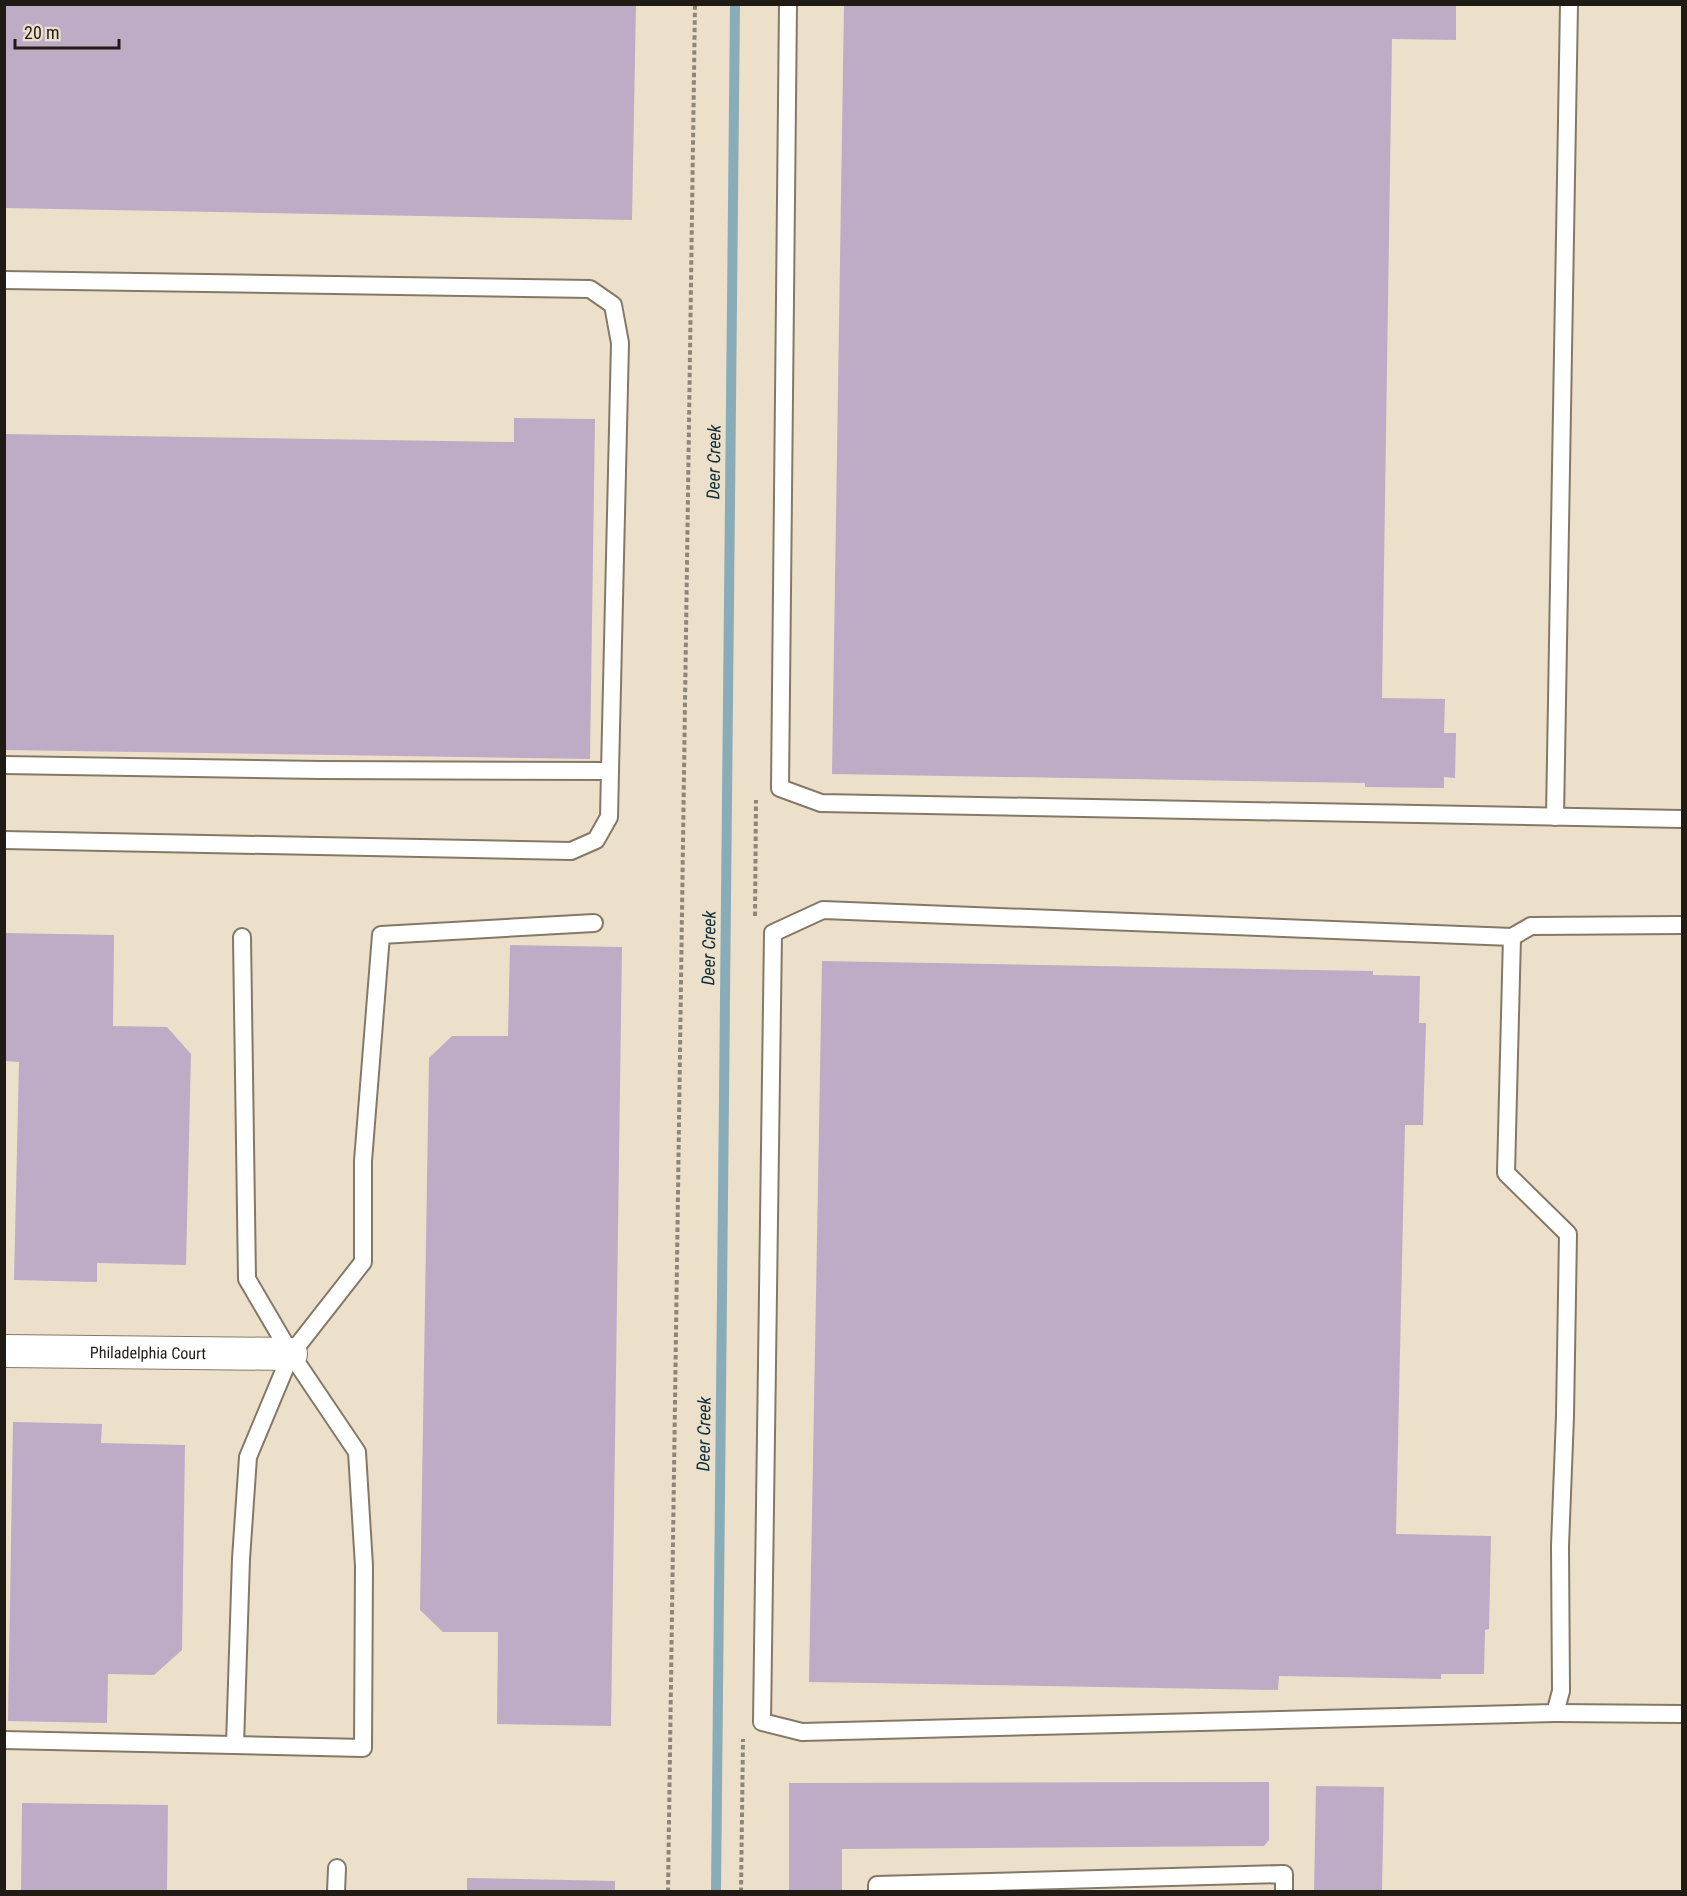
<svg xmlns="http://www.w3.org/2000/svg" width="1687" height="1896" font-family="'Roboto Condensed',sans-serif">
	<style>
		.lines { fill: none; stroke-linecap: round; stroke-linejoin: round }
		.stream { stroke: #89acb9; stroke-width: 10 }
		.building { fill: #beacc6 }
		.service-casing { stroke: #847967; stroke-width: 20 }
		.minor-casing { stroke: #847967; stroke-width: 34 }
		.path { stroke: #8e8677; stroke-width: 4; stroke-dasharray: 4.5 3; stroke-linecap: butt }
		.service { stroke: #fff; stroke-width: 16 }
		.minor { stroke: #fff; stroke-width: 32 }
		.labels { text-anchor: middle; stroke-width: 6; stroke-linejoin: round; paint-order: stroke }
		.street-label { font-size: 16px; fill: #201c15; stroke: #ece0cb }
		.water-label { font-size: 18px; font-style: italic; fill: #0d303b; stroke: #ece0cb }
	</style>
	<rect width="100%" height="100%" fill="#ece0cb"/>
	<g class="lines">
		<path class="stream" d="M 716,1892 L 735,4"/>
	</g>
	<g class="building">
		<path d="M 4,4 L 636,4 L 632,220 L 4,208 Z"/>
		<path d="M 844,4 L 1456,4 L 1456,40 L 1392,39 L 1382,698 L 1445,699 L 1444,733 L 1456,733 L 1455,778 L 1444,777 L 1444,788 L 1365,787 L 1365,783 L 832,774 Z"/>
		<path d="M 514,418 L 595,419 L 590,759 L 4,750 L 4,434 L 514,442 Z"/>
		<path d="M 4,933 L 114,935 L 113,1026 L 167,1027 L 191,1054 L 186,1265 L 97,1263 L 97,1282 L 14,1280 L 19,1062 L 4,1061 Z"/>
		<path d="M 510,945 L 622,947 L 611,1726 L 497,1724 L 498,1632 L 443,1632 L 420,1610 L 429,1058 L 452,1036 L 508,1036 Z"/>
		<path d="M 822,961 L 1373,971 L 1373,975 L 1420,976 L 1419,1023 L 1426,1023 L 1423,1125 L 1405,1125 L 1396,1534 L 1491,1536 L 1489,1629 L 1485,1630 L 1484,1674 L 1441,1674 L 1441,1679 L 1279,1676 L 1278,1690 L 809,1682 Z"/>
		<path d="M 13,1422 L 102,1424 L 101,1443 L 185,1445 L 182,1650 L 154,1675 L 108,1674 L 107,1723 L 8,1721 Z"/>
		<path d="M 1269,1782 L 1269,1840 L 1264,1846 L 842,1849 L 842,1892 L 789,1892 L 789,1783 Z"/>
		<path d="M 1316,1786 L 1384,1787 L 1382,1892 L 1314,1892 Z"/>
		<path d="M 22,1803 L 168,1805 L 167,1892 L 21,1892 Z"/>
		<path d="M 467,1878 L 615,1881 L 615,1892 L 467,1892 Z"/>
	</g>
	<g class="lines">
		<g class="service-casing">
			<g id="service">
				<path d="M 788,4 L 780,788 L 821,803 L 1682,819"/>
				<path d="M 4,280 L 590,289 L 613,305 L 620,343 L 610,771"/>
				<path d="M 4,765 L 320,770 L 610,771 L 609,817 L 596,840 L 571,851 L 4,840"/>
				<path d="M 1555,817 L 1569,4"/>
				<path d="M 1512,937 L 1506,1173 L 1568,1234 L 1565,1416 L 1560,1546 L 1561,1691 L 1555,1713 L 802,1732 L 762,1722 L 773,933 L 823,910 L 1512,937 L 1531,926 L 1682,925"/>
				<path d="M 1555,1713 L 1682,1714"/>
				<path d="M 4,1740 L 363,1748 L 364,1566 L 357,1452 L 291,1354 L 247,1279 L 242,937"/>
				<path d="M 235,1745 L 241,1559 L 248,1457 L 291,1354 L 363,1262 L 363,1161 L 381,935 L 594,923"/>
				<path d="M 336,1892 L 337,1868"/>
				<path d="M 877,1892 L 877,1885 L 1284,1874 L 1284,1892"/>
			</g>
		</g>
		<g class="minor-casing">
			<g id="minor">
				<path id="s1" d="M 4,1351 L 291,1354"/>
			</g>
		</g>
		<g class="path">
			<path d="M 755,916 L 756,800"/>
			<path d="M 668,1892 L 695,4"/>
			<path d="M 741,1892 L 743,1739"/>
		</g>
		<use href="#service" class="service"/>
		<use href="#minor" class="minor"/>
	</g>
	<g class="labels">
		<g class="street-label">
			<text dy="6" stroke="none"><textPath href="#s1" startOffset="144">Philadelphia Court</textPath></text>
		</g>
		<g class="water-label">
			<text transform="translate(714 462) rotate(-89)" y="6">Deer Creek</text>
			<text transform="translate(709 948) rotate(-89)" y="6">Deer Creek</text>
			<text transform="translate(704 1434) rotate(-89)" y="6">Deer Creek</text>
		</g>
	</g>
	<rect width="1687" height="1896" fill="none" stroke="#201c15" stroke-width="12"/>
	<path d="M15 39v9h104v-9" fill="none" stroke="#201c15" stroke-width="3"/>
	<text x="24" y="39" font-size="18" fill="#201c15" stroke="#ece0cb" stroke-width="4.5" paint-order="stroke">20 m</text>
</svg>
